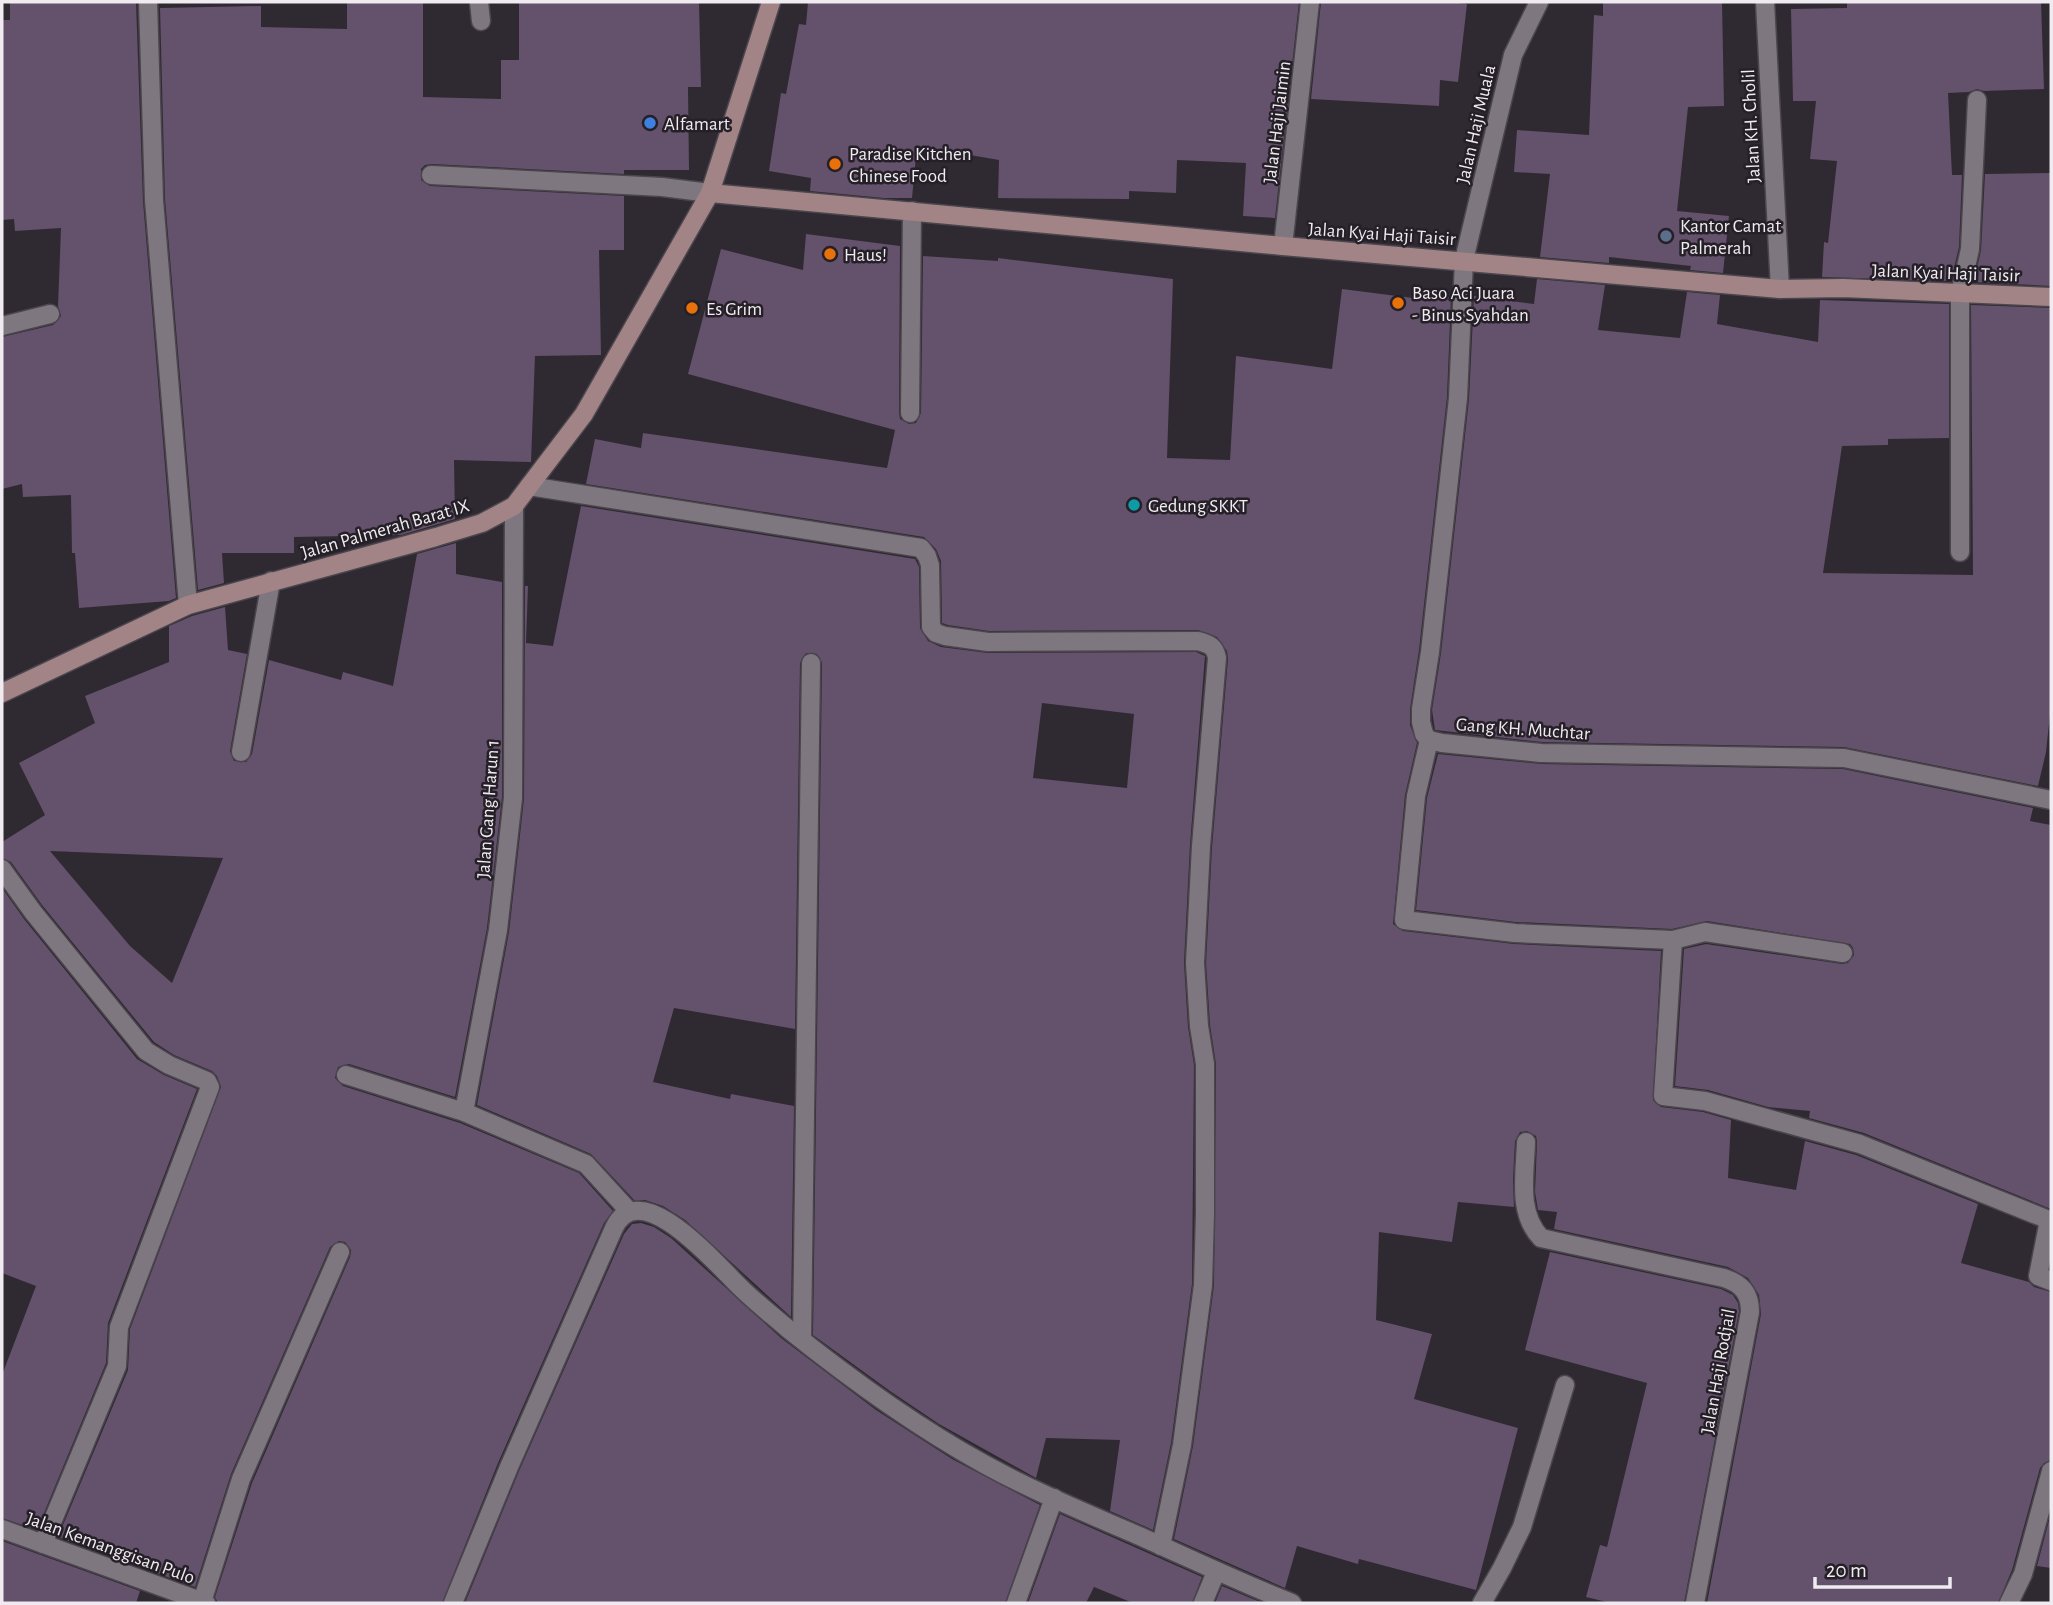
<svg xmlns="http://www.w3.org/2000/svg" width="2053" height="1605" font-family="'Alegreya Sans',sans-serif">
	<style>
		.building { fill: #64516b; fill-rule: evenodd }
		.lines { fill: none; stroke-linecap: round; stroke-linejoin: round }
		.lane-casing { stroke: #4b464d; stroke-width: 21 }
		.street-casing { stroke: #4b464d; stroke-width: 21 }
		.secondary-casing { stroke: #4b464d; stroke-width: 21 }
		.lane { stroke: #7e7780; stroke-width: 18 }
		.street { stroke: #7e7780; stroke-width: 18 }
		.secondary { stroke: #a28486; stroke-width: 18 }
		.shop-dot { fill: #3f7fe0; stroke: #252027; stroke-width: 2.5 }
		.food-dot { fill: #e8710a; stroke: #252027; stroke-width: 2.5 }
		.service-dot { fill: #5c6f8a; stroke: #252027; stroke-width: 2.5 }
		.culture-dot { fill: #0f9aa8; stroke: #252027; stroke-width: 2.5 }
		.labels { text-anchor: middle; stroke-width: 5; stroke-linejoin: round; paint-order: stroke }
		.street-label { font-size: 19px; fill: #efebf0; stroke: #252027 }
		.poi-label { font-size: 19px; fill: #efebf0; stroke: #252027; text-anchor: start }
	</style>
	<rect width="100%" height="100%" fill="#2f2931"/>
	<g class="building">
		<path d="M 10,2 L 136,2 L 143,201 L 176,598 L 169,601 L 79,608 L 75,553 L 72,553 L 71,495 L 23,497 L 22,484 L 2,489 L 2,337 L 53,325 L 61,316 L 58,306 L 61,228 L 15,231 L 14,219 L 2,220 L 2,20 L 10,20 Z"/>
		<path d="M 347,2 L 423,2 L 423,97 L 501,99 L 501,60 L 519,60 L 519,2 L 699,2 L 701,87 L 688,87 L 689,170 L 624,170 L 624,174 L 432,164 L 425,165 L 421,169 L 421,180 L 430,186 L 624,196 L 624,250 L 599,250 L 601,355 L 535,356 L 531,462 L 454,460 L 455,519 L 401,535 L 294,537 L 294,553 L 222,553 L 224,583 L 198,590 L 165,199 L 160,8 L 261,6 L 261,27 L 347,29 Z"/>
		<path d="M 808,2 L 1299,2 L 1275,218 L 1243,216 L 1246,163 L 1177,160 L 1176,193 L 1129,191 L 1129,199 L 998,198 L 999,160 L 917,146 L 912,198 L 884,198 L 810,191 L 811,178 L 769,171 L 781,93 L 786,94 L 799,24 L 806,25 Z"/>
		<path d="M 1321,2 L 1450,2 L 1467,4 L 1458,82 L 1440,80 L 1439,106 L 1311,99 Z"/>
		<path d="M 1603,2 L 1722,2 L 1724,106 L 1688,107 L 1677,211 L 1729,216 L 1723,273 L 1690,270 L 1691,266 L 1609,257 L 1609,263 L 1540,257 L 1550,174 L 1514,172 L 1517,130 L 1589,135 L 1594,15 L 1603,16 Z"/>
		<path d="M 1847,2 L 2041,2 L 2044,89 L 1984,91 L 1977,89 L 1969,92 L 1948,93 L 1952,175 L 1962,175 L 1959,247 L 1951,281 L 1822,277 L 1824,242 L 1828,243 L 1837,161 L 1810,159 L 1816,101 L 1793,101 L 1791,9 L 1847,8 Z"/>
		<path d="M 2051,173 L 2051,286 L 1974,282 L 1981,250 L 1985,174 Z"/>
		<path d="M 806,234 L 900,246 L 899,413 L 900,419 L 909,424 L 916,423 L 921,413 L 923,256 L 998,261 L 998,258 L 1173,279 L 1167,458 L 1230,460 L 1236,356 L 1332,369 L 1342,289 L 1413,298 L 1413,295 L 1451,297 L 1447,397 L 1419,650 L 1410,709 L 1410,725 L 1417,743 L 1405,795 L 1393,924 L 1403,931 L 1514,944 L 1661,951 L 1653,1100 L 1661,1107 L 1703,1112 L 1731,1120 L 1728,1178 L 1796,1190 L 1805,1141 L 1856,1155 L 1978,1204 L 1961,1263 L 2029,1282 L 2034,1287 L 2051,1292 L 2051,1460 L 2044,1463 L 2040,1468 L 2012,1570 L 1998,1603 L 1707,1603 L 1761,1314 L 1759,1295 L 1748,1278 L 1728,1267 L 1554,1229 L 1557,1212 L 1538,1210 L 1535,1192 L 1537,1142 L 1536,1136 L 1527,1131 L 1520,1132 L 1515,1141 L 1513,1180 L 1514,1207 L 1458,1202 L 1452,1242 L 1379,1232 L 1376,1320 L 1432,1334 L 1414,1399 L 1518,1428 L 1476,1590 L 1359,1559 L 1358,1564 L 1297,1546 L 1285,1588 L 1174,1539 L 1193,1446 L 1214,1285 L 1216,1064 L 1210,1025 L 1206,963 L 1212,847 L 1228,659 L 1227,651 L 1217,637 L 1198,630 L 989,631 L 948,625 L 942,623 L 941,561 L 936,549 L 924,537 L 586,484 L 595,439 L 641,448 L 643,433 L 887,468 L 895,430 L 688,374 L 721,249 L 803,270 Z"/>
		<path d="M 1537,279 L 1605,285 L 1598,330 L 1680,338 L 1687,292 L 1720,295 L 1717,324 L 1818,342 L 1820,300 L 1949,304 L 1949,438 L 1888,439 L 1888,445 L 1842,446 L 1823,573 L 1973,575 L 1971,305 L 2051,308 L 2051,705 L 2046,752 L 2038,786 L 1844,747 L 1542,742 L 1435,730 L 1432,710 L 1441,653 L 1469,399 L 1474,296 L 1534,304 Z"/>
		<path d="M 581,506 L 915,559 L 919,567 L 920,628 L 928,641 L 941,647 L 988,653 L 1196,652 L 1205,656 L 1190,845 L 1184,963 L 1188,1027 L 1194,1065 L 1192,1284 L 1171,1443 L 1153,1530 L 1110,1511 L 1120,1440 L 1046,1438 L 1036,1478 L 939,1424 L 890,1391 L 813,1335 L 822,663 L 817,654 L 806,653 L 800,663 L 795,1029 L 674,1008 L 653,1082 L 730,1099 L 731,1094 L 794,1106 L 791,1317 L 685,1220 L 663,1206 L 645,1200 L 635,1201 L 591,1154 L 477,1105 L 509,932 L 524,799 L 525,586 L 528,586 L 526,643 L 553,646 ZM 1042,703 L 1134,714 L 1127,788 L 1033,778 Z"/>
		<path d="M 456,543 L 456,574 L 502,582 L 502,797 L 487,928 L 455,1097 L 349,1064 L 338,1067 L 335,1078 L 343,1086 L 460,1123 L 579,1173 L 613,1211 L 604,1223 L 498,1463 L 442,1603 L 218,1603 L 215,1597 L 252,1483 L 350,1257 L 351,1250 L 345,1242 L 339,1241 L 330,1247 L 231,1474 L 195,1587 L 58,1537 L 128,1370 L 130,1329 L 221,1087 L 217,1076 L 212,1071 L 174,1055 L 154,1042 L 42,905 L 11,862 L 2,858 L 2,842 L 45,815 L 19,763 L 95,723 L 85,696 L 169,662 L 169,626 L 192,616 L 225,607 L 228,650 L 247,654 L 230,751 L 234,761 L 246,762 L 252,754 L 269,660 L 341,680 L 343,672 L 393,686 L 417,554 ZM 50,851 L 223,858 L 172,983 L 130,946 Z"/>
		<path d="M 1438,754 L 1541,764 L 1843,769 L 2033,808 L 2030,821 L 2051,825 L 2051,1209 L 1864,1133 L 1809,1118 L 1810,1111 L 1768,1107 L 1708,1090 L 1675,1086 L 1684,949 L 1706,944 L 1842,964 L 1848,963 L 1854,955 L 1853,948 L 1850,944 L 1707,921 L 1672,929 L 1516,922 L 1416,910 L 1427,798 Z"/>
		<path d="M 2,888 L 24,919 L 137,1059 L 164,1075 L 197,1089 L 108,1323 L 106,1363 L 37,1530 L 2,1518 L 2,1375 L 36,1286 L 2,1273 Z"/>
		<path d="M 641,1223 L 654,1227 L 671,1238 L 781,1338 L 876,1410 L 952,1459 L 1040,1505 L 1005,1603 L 465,1603 L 519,1471 L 624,1234 L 632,1224 Z"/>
		<path d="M 1550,1252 L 1721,1289 L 1733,1295 L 1738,1303 L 1739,1311 L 1684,1603 L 1611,1603 L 1586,1597 L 1600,1545 L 1607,1547 L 1647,1383 L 1525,1350 Z"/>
		<path d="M 2051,1513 L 2051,1568 L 2037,1566 Z"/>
		<path d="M 1060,1514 L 1202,1577 L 1192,1603 L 1133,1603 L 1094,1587 L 1086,1603 L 1028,1603 Z"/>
		<path d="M 2,1541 L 140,1591 L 136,1603 L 2,1603 Z"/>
		<path d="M 1222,1586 L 1248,1597 L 1263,1603 L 1215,1603 Z"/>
	</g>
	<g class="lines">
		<g class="lane-casing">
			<g id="lane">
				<path d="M 479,2 L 481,21"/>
				<path d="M 1960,552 L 1960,294 L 1970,249 L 1977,100"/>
			</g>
		</g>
		<g class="street-casing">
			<g id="street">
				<path d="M 148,2 L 154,200 L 188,605"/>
				<path d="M 1539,2 L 1513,55 L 1464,260 L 1458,398 L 1430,652 L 1421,709 L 1421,722 L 1424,734 L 1429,740 L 1442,743 L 1541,753 L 1844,758 L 2051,800"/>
				<path d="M 1765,2 L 1780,289"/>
				<path d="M 431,175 L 662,187 L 710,193"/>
				<path d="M 1283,246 L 1310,2"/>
				<path d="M 2,326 L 50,314"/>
				<path d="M 910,413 L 912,211"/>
				<path d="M 529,486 L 921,548 L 927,556 L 930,565 L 931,627 L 936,633 L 945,636 L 988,642 L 1198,641 C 1209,644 1215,646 1217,658 L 1201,846 L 1195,963 L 1199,1026 L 1205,1064 L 1205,1214 L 1203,1285 L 1182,1445 L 1161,1546"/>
				<path d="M 1429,740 L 1416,796 L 1404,920 L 1515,933 L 1673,940 L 1663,1096 L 1705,1101 L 1860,1144 L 2049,1220 L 2038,1276 L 2051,1281"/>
				<path d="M 241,752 L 271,581"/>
				<path d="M 2,869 L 33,912 L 146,1051 L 169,1065 L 207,1081 L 210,1087 L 119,1327 L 117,1366 L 43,1544"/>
				<path d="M 1673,940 L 1705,932 L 1843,953"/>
				<path d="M 346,1075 L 464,1112 L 586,1164 L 628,1210"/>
				<path d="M 464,1112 L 498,930 L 513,798 L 514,506"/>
				<path d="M 1526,1142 C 1525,1175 1517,1213 1541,1238 L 1724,1278 C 1742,1284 1750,1293 1750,1312 L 1695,1603"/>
				<path d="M 802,1339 L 811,663"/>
				<path d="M 2,1529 L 206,1603"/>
				<path d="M 202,1602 L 241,1479 L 340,1252"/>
				<path d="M 453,1603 L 509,1467 L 614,1228 C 640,1173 717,1265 740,1287 C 755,1302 772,1315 788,1329 C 849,1378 915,1426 984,1464 C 1033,1491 1086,1513 1137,1535 C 1189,1558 1239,1582 1292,1603"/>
				<path d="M 1016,1603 L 1054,1498"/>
				<path d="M 1203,1603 L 1216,1572"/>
				<path d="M 1482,1603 L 1502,1568 L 1522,1527 L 1565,1385"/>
				<path d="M 2009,1603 L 2023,1574 L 2051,1471"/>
			</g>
		</g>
		<g class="secondary-casing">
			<g id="secondary">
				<path d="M 710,193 L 1283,246 L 1780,289 L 1843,288 L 2051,297"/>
				<path d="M 2,693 L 188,605 L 436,537 L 482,523 L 514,506 L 584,414 L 710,193 L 771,2"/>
			</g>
		</g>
		<use href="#lane" class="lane"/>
		<use href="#street" class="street"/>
		<use href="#secondary" class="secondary"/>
	</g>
	<circle class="shop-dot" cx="650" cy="123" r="7"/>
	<g class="food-dot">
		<circle cx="835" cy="164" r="7"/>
		<circle cx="830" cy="254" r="7"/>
		<circle cx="1398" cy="303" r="7"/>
		<circle cx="692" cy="308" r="7"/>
	</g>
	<circle class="service-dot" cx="1666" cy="236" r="7"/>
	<circle class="culture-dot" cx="1134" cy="505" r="7"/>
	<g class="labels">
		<g class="street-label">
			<text transform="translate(1276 122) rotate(-83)" y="7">Jalan Haji Jaimin</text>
			<text transform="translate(1475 124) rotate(-77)" y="7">Jalan Haji Muala</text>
			<text transform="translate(1750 126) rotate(-93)" y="7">Jalan KH. Cholil</text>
			<text transform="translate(1382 233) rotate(4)" y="7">Jalan Kyai Haji Taisir</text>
			<text transform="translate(1946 272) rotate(2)" y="7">Jalan Kyai Haji Taisir</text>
			<text transform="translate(385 528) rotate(-16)" y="7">Jalan Palmerah Barat IX</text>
			<text transform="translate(1523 728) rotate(4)" y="7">Gang KH. Muchtar</text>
			<text transform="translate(487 809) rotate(-86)" y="7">Jalan Gang Harun 1</text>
			<text transform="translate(1717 1371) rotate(-80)" y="7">Jalan Haji Rodjail</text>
			<text transform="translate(111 1547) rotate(20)" y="7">Jalan Kemanggisan Pulo</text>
		</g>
		<g class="poi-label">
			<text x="664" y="130">Alfamart</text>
			<text x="849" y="160">Paradise Kitchen<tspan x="849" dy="22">Chinese Food</tspan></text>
			<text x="1680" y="232">Kantor Camat<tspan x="1680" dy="22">Palmerah</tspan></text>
			<text x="844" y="261">Haus!</text>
			<text x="1412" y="299">Baso Aci Juara<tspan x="1412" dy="22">- Binus Syahdan</tspan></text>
			<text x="706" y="315">Es Grim</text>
			<text x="1148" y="512">Gedung SKKT</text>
		</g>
	</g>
	<rect width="2053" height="1605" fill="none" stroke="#efebf0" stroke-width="7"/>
	<path d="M1815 1577v10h135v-10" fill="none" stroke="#efebf0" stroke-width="3.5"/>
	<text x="1826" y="1577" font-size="21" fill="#efebf0" stroke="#252027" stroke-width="5" paint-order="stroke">20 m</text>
</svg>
